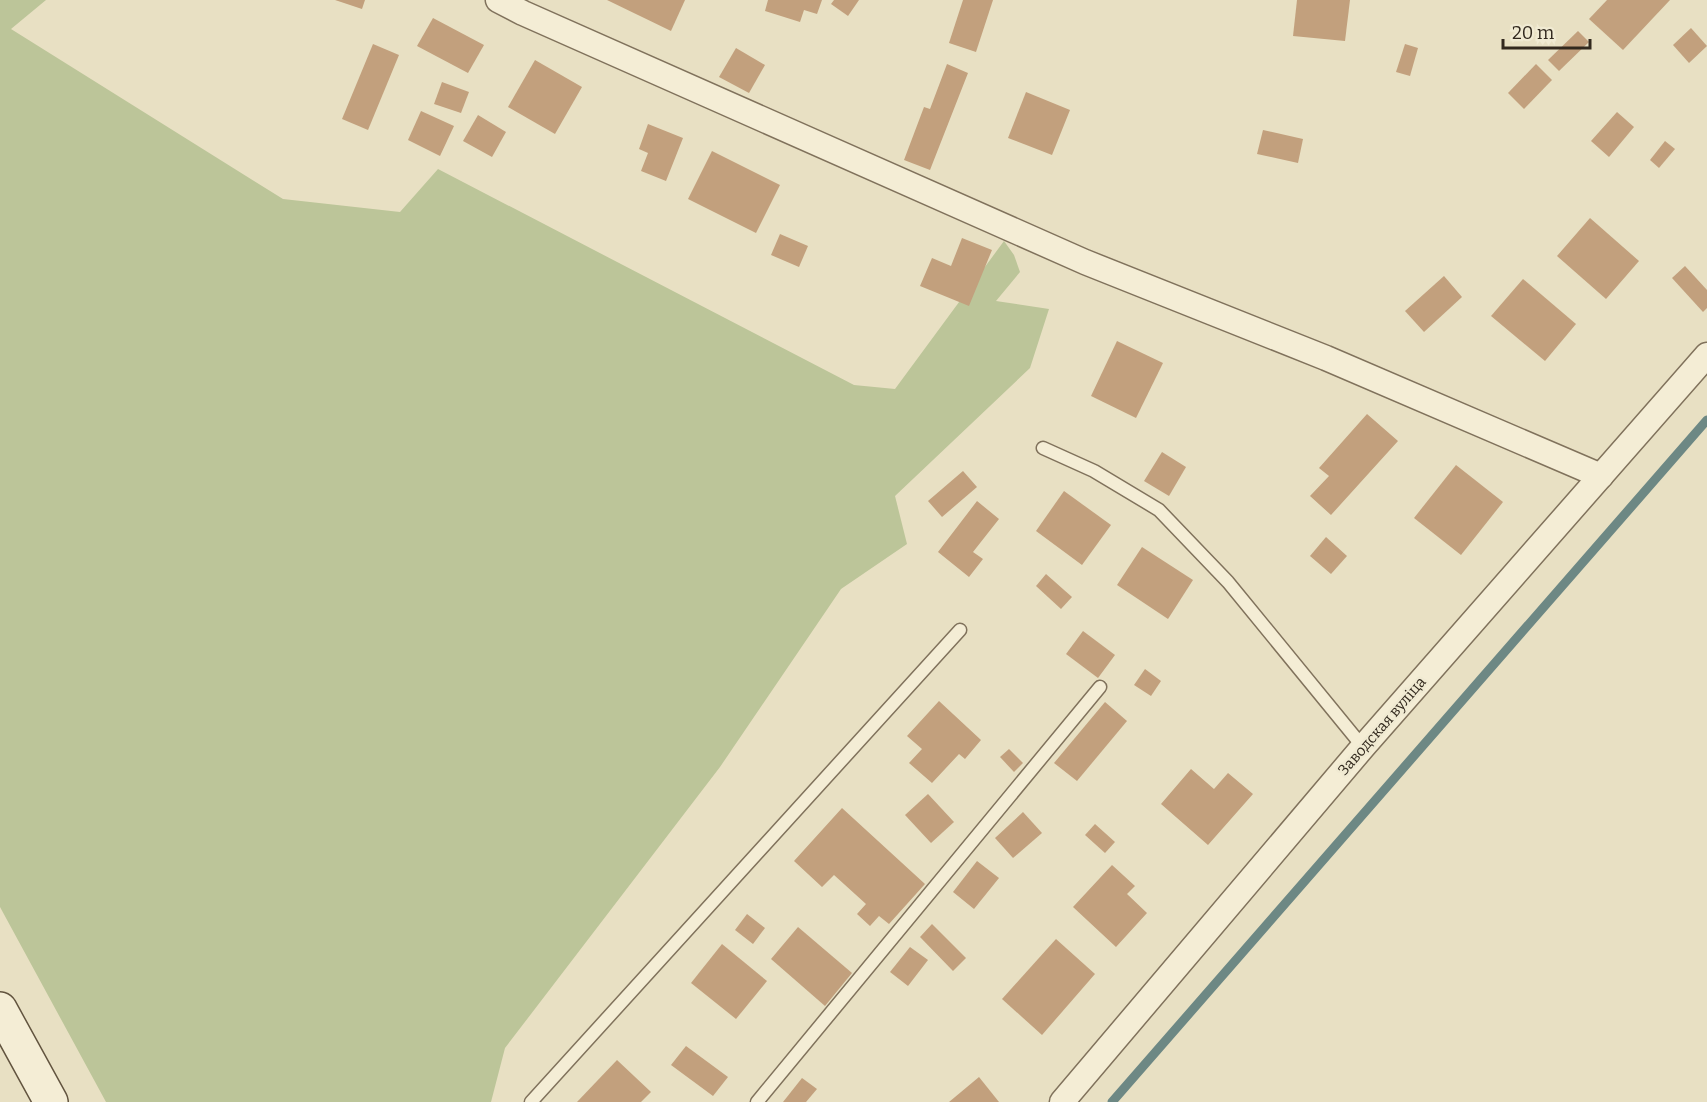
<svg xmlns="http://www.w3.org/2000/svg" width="1707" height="1102" font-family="Bitter,serif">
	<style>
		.green { fill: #bcc599 }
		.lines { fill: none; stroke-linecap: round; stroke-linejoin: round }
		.stream { stroke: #6d8884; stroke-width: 9 }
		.building { fill: #c2a07d }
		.lane-casing { stroke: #80725c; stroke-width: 15 }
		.street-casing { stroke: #80725c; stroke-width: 27 }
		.secondary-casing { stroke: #62543f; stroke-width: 36 }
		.lane { stroke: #f4edd5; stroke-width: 12 }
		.street { stroke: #f4edd5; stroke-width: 24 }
		.secondary { stroke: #f4edd5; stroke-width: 33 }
		.labels { text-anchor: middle; stroke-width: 5; stroke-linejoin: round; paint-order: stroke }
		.street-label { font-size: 15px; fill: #32291e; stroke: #f0ead2 }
	</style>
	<rect width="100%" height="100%" fill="#e8e0c3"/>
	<path class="green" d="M 0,0 L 46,0 L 11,29 L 283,199 L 400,212 L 438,169 L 854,385 L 895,389 L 1004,241 L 1014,255 L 1020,272 L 996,301 L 1049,309 L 1030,368 L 895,496 L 907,544 L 841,589 L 720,767 L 505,1048 L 491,1102 L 106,1102 L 0,907 Z"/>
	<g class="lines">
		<path class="stream" d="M 1112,1102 L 1707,420"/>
	</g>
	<g class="building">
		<path d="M 335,0 L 365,0 L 362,9 Z"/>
		<path d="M 607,0 L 685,0 L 671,31 Z"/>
		<path d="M 768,0 L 822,0 L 817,14 L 804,10 L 800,22 L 765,11 Z"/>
		<path d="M 834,0 L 859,0 L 848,16 L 831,4 Z"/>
		<path d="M 963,0 L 993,0 L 976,52 L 949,43 Z"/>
		<path d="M 1297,0 L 1350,0 L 1345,41 L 1293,36 Z"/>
		<path d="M 1607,0 L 1670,0 L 1623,50 L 1589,19 Z"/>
		<path d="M 433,18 L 484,45 L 468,73 L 417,46 Z"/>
		<path d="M 1691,28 L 1707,46 L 1689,63 L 1673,45 Z"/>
		<path d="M 1578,31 L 1589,42 L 1559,71 L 1548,60 Z"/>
		<path d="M 373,44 L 399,55 L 368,130 L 342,119 Z"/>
		<path d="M 1405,44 L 1418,48 L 1410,76 L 1396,72 Z"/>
		<path d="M 736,48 L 765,65 L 749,93 L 719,77 Z"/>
		<path d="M 535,60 L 582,87 L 555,134 L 508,107 Z"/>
		<path d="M 947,64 L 968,73 L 930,170 L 904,160 L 924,107 L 930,109 Z"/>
		<path d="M 1536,64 L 1552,80 L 1524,109 L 1508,93 Z"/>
		<path d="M 442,82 L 469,92 L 461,113 L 434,104 Z"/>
		<path d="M 1026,92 L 1070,110 L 1052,155 L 1008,138 Z"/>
		<path d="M 421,111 L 454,126 L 440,156 L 408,140 Z"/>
		<path d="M 1617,112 L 1634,127 L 1609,157 L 1591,141 Z"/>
		<path d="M 478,115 L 506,132 L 492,157 L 463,141 Z"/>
		<path d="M 648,124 L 683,138 L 666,181 L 641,171 L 648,153 L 639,149 Z"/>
		<path d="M 1263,130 L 1303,139 L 1298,163 L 1257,154 Z"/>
		<path d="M 1665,141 L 1675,149 L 1659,168 L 1650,160 Z"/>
		<path d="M 712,151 L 780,185 L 756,233 L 688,199 Z"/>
		<path d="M 1590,218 L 1639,261 L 1606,299 L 1557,256 Z"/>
		<path d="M 780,234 L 808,246 L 799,267 L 771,255 Z"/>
		<path d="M 962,238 L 992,250 L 969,306 L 920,286 L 932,258 L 951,266 Z"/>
		<path d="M 1685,266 L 1707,290 L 1707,308 L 1703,312 L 1672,278 Z"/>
		<path d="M 1444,276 L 1462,297 L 1424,332 L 1405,311 Z"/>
		<path d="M 1523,279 L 1576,324 L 1545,361 L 1491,316 Z"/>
		<path d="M 1117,341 L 1163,363 L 1136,418 L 1091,396 Z"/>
		<path d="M 1367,414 L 1398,441 L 1331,515 L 1310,496 L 1329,476 L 1319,468 Z"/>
		<path d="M 1162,452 L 1186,467 L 1169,496 L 1144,481 Z"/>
		<path d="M 1456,465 L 1503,502 L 1461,555 L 1414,518 Z"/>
		<path d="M 963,471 L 977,487 L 942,517 L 928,501 Z"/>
		<path d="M 1064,491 L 1111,525 L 1082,565 L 1036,531 Z"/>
		<path d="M 977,501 L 999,519 L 973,552 L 983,559 L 969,577 L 938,552 Z"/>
		<path d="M 1326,537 L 1347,556 L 1331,574 L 1310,556 Z"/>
		<path d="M 1142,547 L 1193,580 L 1168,619 L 1117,585 Z"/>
		<path d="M 1046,574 L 1072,597 L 1061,609 L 1036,586 Z"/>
		<path d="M 1083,631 L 1115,655 L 1098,678 L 1066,654 Z"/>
		<path d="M 1145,669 L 1161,681 L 1151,696 L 1134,685 Z"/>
		<path d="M 939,701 L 981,740 L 965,759 L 959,754 L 932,783 L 909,763 L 922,749 L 907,736 Z"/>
		<path d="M 1105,702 L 1127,721 L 1077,781 L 1054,763 Z"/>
		<path d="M 1009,749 L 1023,763 L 1014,772 L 1000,757 Z"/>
		<path d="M 1191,769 L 1214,789 L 1228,773 L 1253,794 L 1208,845 L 1161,804 Z"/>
		<path d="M 928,794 L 954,822 L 931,843 L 905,815 Z"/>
		<path d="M 842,808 L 925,884 L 889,924 L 879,916 L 870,926 L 857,914 L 866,904 L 834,875 L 822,887 L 794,861 Z"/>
		<path d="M 1023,812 L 1042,833 L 1013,858 L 995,838 Z"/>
		<path d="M 1095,824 L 1115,842 L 1105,853 L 1085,835 Z"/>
		<path d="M 977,861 L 999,878 L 974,909 L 953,892 Z"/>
		<path d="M 1112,865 L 1135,886 L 1127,894 L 1147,913 L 1116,947 L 1073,907 Z"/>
		<path d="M 747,914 L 765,928 L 753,944 L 735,930 Z"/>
		<path d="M 932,924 L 966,958 L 953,971 L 920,937 Z"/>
		<path d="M 798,927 L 852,973 L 825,1006 L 771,959 Z"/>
		<path d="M 1056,939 L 1095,974 L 1042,1035 L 1002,999 Z"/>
		<path d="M 722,944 L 767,981 L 736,1019 L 691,983 Z"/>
		<path d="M 910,947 L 928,960 L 908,986 L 890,972 Z"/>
		<path d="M 686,1046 L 728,1077 L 713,1096 L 671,1065 Z"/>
		<path d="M 617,1060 L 651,1092 L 641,1102 L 577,1102 Z"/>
		<path d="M 979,1077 L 999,1102 L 949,1102 Z"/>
		<path d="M 802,1078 L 817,1089 L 806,1102 L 783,1102 Z"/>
	</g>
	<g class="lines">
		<g class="lane-casing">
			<g id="lane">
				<path d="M 1043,448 L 1094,471 L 1159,510 L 1228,582 L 1363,747"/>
				<path d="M 531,1102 L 960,630"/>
				<path d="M 757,1102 L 1100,687"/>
			</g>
		</g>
		<g class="street-casing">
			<g id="street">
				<path d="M 498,0 L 523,13 L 1085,262 L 1326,358 L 1601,476"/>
				<path d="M 1062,1102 L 1363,747 L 1707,355"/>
			</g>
		</g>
		<g class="secondary-casing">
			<path id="secondary" d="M 0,1009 L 51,1102"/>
		</g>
		<use href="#lane" class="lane"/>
		<use href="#street" class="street"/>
		<use href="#secondary" class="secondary"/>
	</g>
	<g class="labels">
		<g class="street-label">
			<text transform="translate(1382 726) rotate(-49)" y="5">Заводская вуліца</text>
		</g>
	</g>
	<path d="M1503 39v9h87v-9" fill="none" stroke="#32291e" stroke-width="3"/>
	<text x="1512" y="39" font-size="18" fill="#32291e" stroke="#f0ead2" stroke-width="4.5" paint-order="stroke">20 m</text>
</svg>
